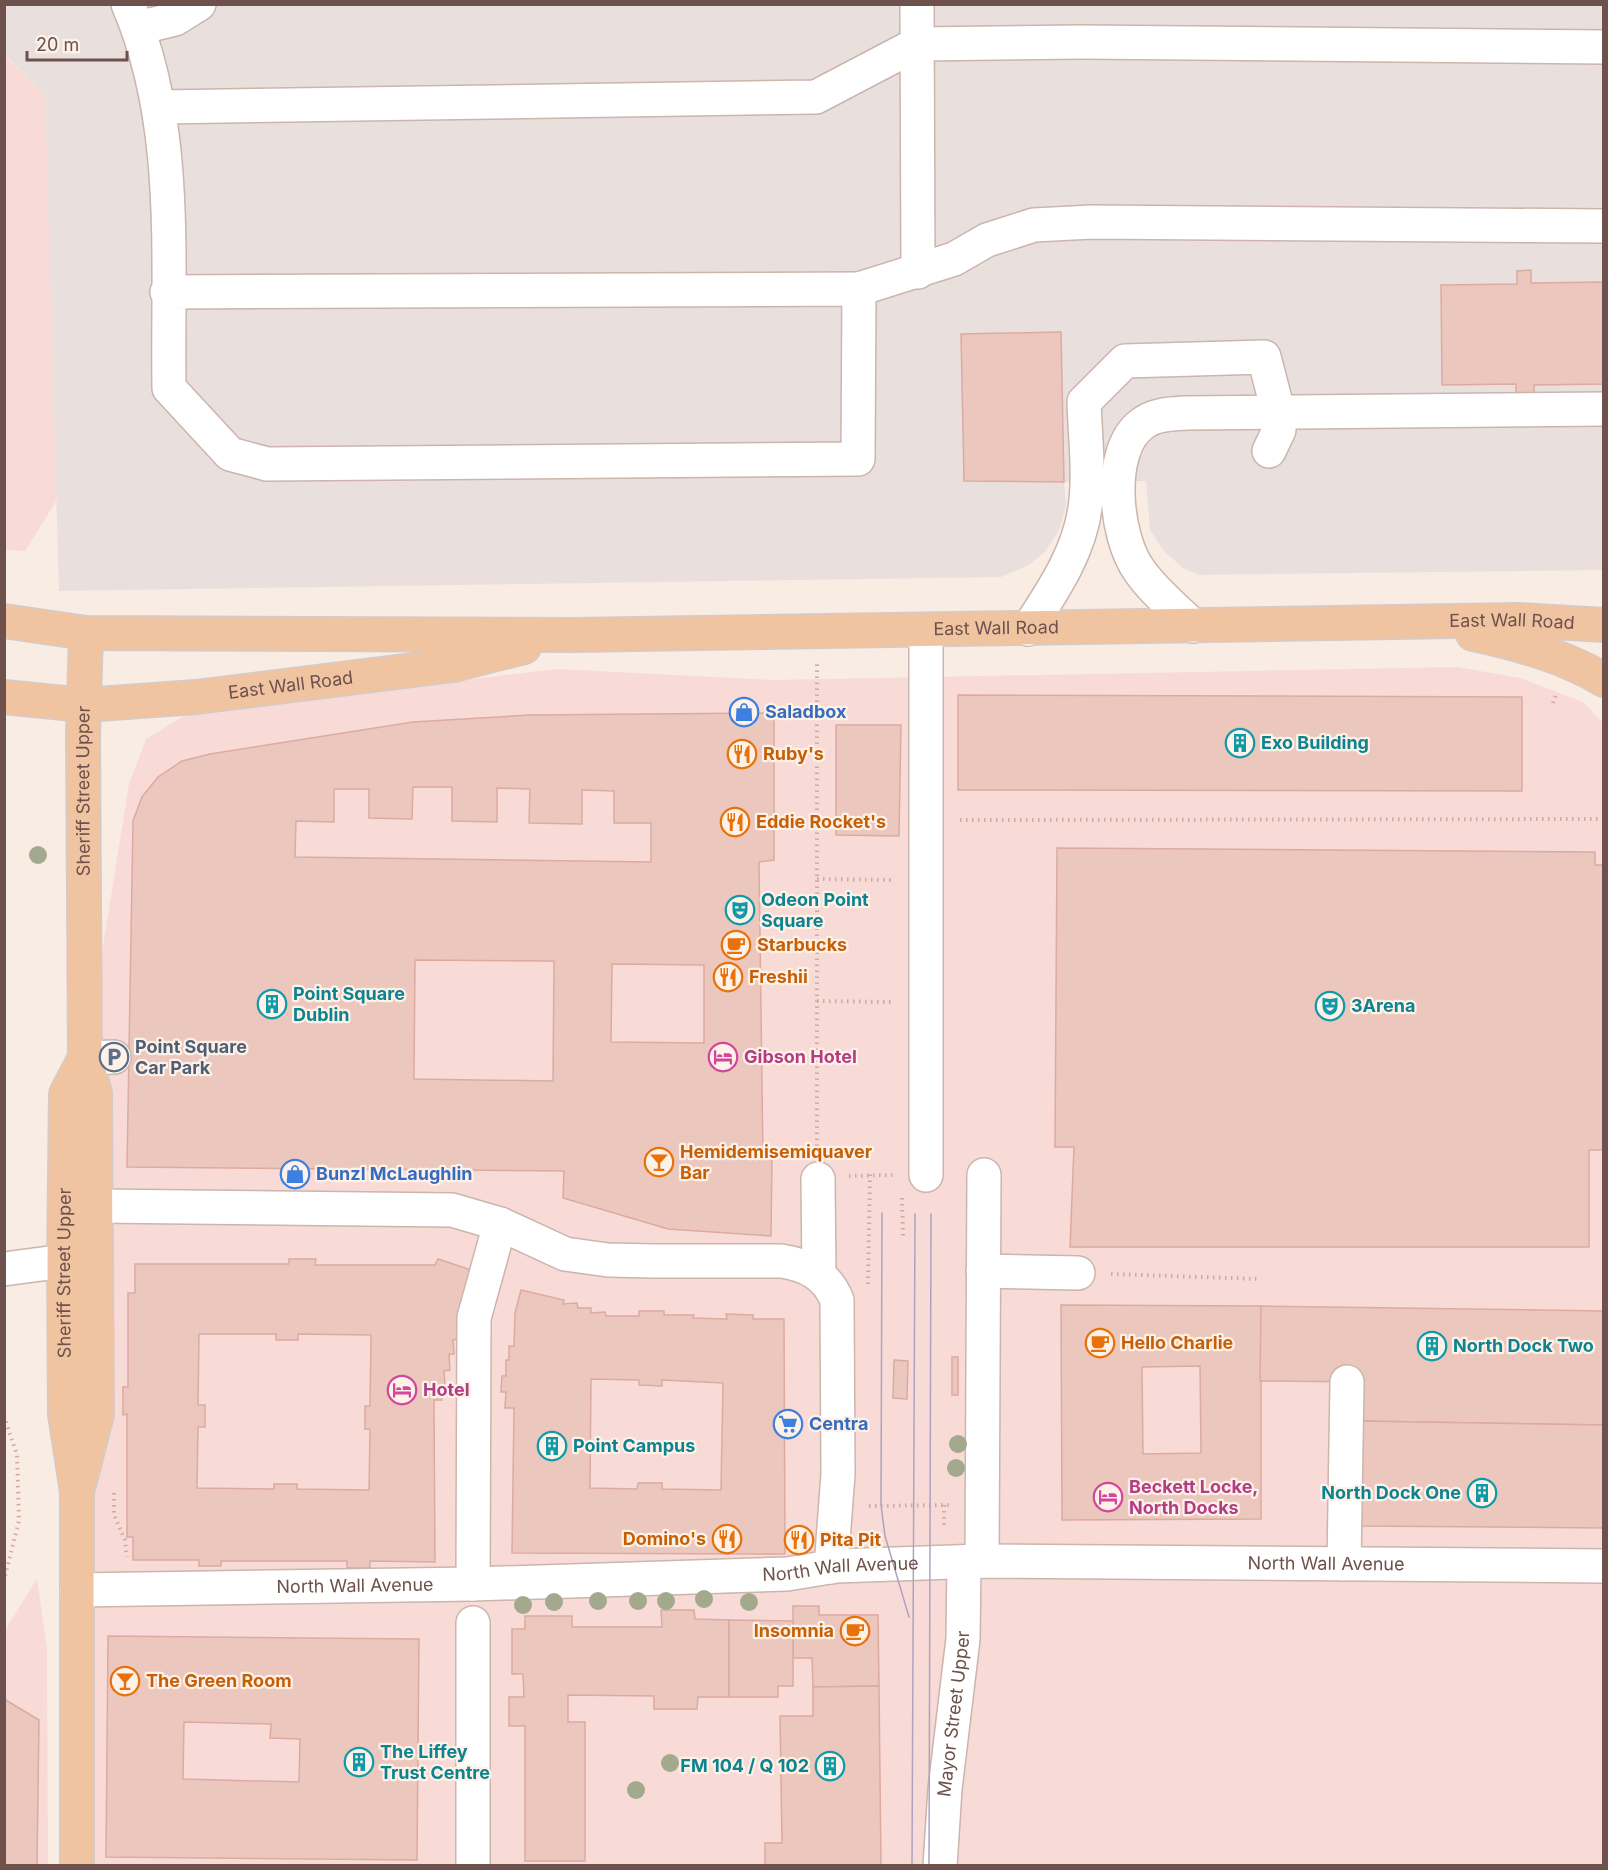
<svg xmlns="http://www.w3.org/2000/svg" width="1608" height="1870" font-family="Inter,sans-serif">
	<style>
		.commercial { fill: #f8dbd7 }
		.industrial { fill: #e9e0dd }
		.building { fill: #ecc7bd; stroke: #dcaba0; stroke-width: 1.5; fill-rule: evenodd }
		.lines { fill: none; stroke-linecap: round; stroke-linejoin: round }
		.minor-casing { stroke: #cbb5ad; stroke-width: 36 }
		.major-casing { stroke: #d4cbc9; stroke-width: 36 }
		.path { stroke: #d0aaa1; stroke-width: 4; stroke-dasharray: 1.5 4.5; stroke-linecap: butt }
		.minor { stroke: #fff; stroke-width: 33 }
		.major { stroke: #f1c4a1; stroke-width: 33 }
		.tram { stroke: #ada3c1; stroke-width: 1.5 }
		.tree { fill: #a3a98c }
		.labels { text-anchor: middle; stroke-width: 4.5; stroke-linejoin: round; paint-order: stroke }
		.street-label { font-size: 18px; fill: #6e514c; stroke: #fdf1e8 }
		.shop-label { font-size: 18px; font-weight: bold; fill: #366cbe; stroke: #fdf1e8; text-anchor: start }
		.culture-label { font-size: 18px; font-weight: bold; fill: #0d838f; stroke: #fdf1e8; text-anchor: start }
		.food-label { font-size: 18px; font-weight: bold; fill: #c56008; stroke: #fdf1e8; text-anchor: start }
		.service-label { font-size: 18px; font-weight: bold; fill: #4e5e75; stroke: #fdf1e8; text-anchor: start }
		.hotel-label { font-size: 18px; font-weight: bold; fill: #b23c85; stroke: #fdf1e8; text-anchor: start }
	</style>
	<rect width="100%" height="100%" fill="#f9ece3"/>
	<g class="commercial">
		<path d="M 4,54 L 45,95 L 58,498 L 25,551 L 4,550 Z"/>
		<path d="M 1457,667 L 1520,678 L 1557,692 L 1583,702 L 1603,723 L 1603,1865 L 90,1866 L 85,1058 L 129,784 L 146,739 L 189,713 L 557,669 L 774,680 Z"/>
		<path d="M 37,1579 L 47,1649 L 48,1865 L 5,1865 L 4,1632 Z"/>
	</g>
	<path class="industrial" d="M 5,4 L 1603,5 L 1603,570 L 1199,575 L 1183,568 L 1164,551 L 1150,530 L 1146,481 L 1064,482 L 1066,506 L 1059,530 L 1045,552 L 1027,566 L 1001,577 L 59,591 L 45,95 L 5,54 Z"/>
	<g class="building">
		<path d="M 1531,270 L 1531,283 L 1604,282 L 1604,384 L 1534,385 L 1534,397 L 1516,398 L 1516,384 L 1442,385 L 1441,285 L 1517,284 L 1517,271 Z"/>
		<path d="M 1061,332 L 1064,482 L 964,481 L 961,334 Z"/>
		<path d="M 958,695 L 1522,697 L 1522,791 L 958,790 Z"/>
		<path d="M 774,713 L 774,860 L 759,862 L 763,1158 L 772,1158 L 771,1236 L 668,1229 L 563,1198 L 564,1171 L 127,1167 L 133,821 L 142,797 L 158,777 L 182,761 L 210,754 L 413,722 L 529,715 ZM 413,787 L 452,787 L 452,821 L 497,822 L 497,788 L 530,789 L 529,823 L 582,824 L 582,790 L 614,791 L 614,823 L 651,823 L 651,862 L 295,857 L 296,821 L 334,822 L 334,789 L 369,789 L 369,818 L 412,819 ZM 415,960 L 554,961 L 553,1081 L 414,1079 ZM 612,964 L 704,965 L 704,1043 L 611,1042 Z"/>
		<path d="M 836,725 L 901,725 L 899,836 L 836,835 Z"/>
		<path d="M 1057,848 L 1595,852 L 1595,865 L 1604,865 L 1604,1150 L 1589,1150 L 1589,1247 L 1070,1247 L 1074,1147 L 1055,1147 Z"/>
		<path d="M 289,1259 L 316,1259 L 315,1265 L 435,1265 L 438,1259 L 474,1271 L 464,1324 L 457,1325 L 459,1339 L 453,1340 L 454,1354 L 449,1354 L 450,1370 L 444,1371 L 445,1386 L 440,1386 L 442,1400 L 434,1400 L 435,1562 L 370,1561 L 370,1568 L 347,1568 L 347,1561 L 221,1561 L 221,1566 L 199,1566 L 199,1560 L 133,1560 L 133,1537 L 127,1537 L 127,1414 L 123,1415 L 123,1387 L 128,1387 L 128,1293 L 135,1293 L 135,1264 L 289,1264 ZM 199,1334 L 276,1334 L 276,1340 L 298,1340 L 298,1334 L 371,1335 L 370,1406 L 365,1406 L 365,1429 L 370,1429 L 369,1490 L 297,1489 L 297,1484 L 274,1484 L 274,1489 L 197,1488 L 198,1427 L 205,1427 L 205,1405 L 198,1405 Z"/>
		<path d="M 521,1290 L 564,1300 L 563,1304 L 577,1303 L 578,1308 L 591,1308 L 591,1313 L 605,1312 L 606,1316 L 639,1316 L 639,1311 L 664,1311 L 664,1315 L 694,1315 L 693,1318 L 727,1319 L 726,1314 L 753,1315 L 753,1319 L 784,1319 L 785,1554 L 512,1553 L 514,1408 L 505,1408 L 506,1392 L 501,1392 L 502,1376 L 506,1376 L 506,1360 L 509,1360 L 509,1346 L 514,1346 L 515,1313 ZM 591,1379 L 639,1380 L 639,1385 L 662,1386 L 662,1380 L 723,1383 L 721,1490 L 662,1489 L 662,1483 L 638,1483 L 637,1489 L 590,1488 Z"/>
		<path d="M 1061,1305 L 1261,1306 L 1261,1519 L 1062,1520 ZM 1200,1366 L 1201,1453 L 1143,1454 L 1142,1367 Z"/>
		<path d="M 1261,1306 L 1604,1311 L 1604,1425 L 1361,1421 L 1362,1382 L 1260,1381 Z"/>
		<rect x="952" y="1357" width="6" height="38"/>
		<path d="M 894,1360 L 908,1361 L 907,1399 L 893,1398 Z"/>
		<path d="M 1361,1421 L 1604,1425 L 1604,1528 L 1359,1526 Z"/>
		<path d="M 793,1606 L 819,1606 L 819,1615 L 878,1615 L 879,1686 L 813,1687 L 812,1658 L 793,1658 Z"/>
		<path d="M 661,1610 L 694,1610 L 695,1619 L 729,1620 L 729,1697 L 698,1697 L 697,1709 L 654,1709 L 654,1696 L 568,1695 L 568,1722 L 585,1722 L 585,1861 L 525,1861 L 525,1726 L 509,1726 L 509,1697 L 524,1697 L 523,1674 L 512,1674 L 512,1629 L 525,1629 L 525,1616 L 572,1616 L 572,1627 L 662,1627 Z"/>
		<path d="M 729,1620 L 793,1621 L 793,1686 L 778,1686 L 778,1697 L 729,1697 Z"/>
		<path d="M 108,1636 L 419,1639 L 417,1860 L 106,1857 ZM 184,1722 L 271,1724 L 270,1738 L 300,1739 L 299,1782 L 183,1779 Z"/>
		<path d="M 879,1686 L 881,1866 L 765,1866 L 765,1843 L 782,1843 L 780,1716 L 813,1716 L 813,1687 Z"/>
		<path d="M 4,1699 L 39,1720 L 37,1866 L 4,1866 Z"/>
	</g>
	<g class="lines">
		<g class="minor-casing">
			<g id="minor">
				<path d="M 128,4 C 180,124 167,260 169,388 L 230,454 L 267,464 L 858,459 L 859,289 L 167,292"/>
				<path d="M 917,4 L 918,272"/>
				<path d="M 138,28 L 175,19 L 199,4"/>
				<path d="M 160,107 L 816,97 L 917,44 L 1081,42 L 1604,47"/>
				<path d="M 859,289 L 954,259 L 987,240 L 1034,225 L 1092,222 L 1604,226"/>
				<path d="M 1193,626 C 1175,608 1153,591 1139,570 C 1115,537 1106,450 1142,424 C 1154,414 1172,414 1186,413 L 1604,409"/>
				<path d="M 1028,629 C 1052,592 1079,553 1085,508 C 1090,476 1085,435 1084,402 L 1125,361 L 1264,357 L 1278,411 L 1279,430 L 1269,451"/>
				<path d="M 85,1058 L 114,1057"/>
				<path d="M 926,1175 L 926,630"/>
				<path d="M 818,1179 L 819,1274"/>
				<path d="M 96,1206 L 452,1210 L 500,1224 L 565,1254 L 608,1260 L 654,1261 L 781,1261 C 807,1265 826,1274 837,1300 L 838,1474 L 831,1567"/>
				<path d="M 4,1269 L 64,1261"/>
				<path d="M 983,1271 L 1078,1273"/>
				<path d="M 982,1561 L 984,1175"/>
				<path d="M 1344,1564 L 1347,1382"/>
				<path d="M 473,1584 L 474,1318 L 500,1224"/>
				<path id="s1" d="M 77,1590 L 473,1584 L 787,1574 L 836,1566 L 982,1561 L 1604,1566"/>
				<path d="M 473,1866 L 473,1623"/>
				<path id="s2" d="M 940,1866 L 945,1789 L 963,1639 L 964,1562"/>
			</g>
		</g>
		<g class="major-casing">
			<g id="major">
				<path id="s3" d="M 4,621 L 86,633 L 572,635 L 1519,620 L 1604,625"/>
				<path d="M 1473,634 C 1519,644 1564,656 1604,680"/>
				<path id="s4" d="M 4,697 L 84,705 L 196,697 L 453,665 L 524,647"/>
				<path id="s5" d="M 77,1492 L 97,1414 L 95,1093 L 85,1058 L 83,736 L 86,633"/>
				<path id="s6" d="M 77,1866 L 77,1492 L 65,1414 L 64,1261 L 66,1094 L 85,1058"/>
			</g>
		</g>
		<g class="path">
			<path d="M 1553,703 L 1557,692"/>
			<path d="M 960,820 L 1604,819"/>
			<path d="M 817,879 L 893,880"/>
			<path d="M 817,1001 L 893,1002"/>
			<path d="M 817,1146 L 817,664"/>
			<path d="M 849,1176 L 893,1175"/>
			<path d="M 902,1198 L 903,1237"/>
			<path d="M 1111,1274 L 1259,1279"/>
			<path d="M 868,1284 L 870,1174"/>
			<path d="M 4,1416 L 17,1455 L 19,1521 L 4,1580"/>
			<path d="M 114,1493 L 114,1515 L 125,1540 L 127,1557"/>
			<path d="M 944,1505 L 944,1529"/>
			<path d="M 869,1506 L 949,1505"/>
		</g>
		<use href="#minor" class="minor"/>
		<use href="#major" class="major"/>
		<g class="tram">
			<path d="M 882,1213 L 881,1505 L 885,1536 L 909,1617"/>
			<path d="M 912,1866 L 915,1214"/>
			<path d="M 929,1866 L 931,1214"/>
		</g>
	</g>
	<g class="tree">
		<circle cx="38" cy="855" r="9"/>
		<circle cx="958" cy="1444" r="9"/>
		<circle cx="956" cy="1468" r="9"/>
		<circle cx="704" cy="1599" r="9"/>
		<circle cx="598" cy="1601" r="9"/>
		<circle cx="638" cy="1601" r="9"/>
		<circle cx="666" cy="1601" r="9"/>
		<circle cx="554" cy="1602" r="9"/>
		<circle cx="749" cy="1602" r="9"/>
		<circle cx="523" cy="1605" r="9"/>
		<circle cx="670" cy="1763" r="9"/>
		<circle cx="636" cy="1790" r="9"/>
	</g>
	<defs>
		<g id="shop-ring" transform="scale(1.5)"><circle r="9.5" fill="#fdf1e8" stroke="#3f7fe0" stroke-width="1.5"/><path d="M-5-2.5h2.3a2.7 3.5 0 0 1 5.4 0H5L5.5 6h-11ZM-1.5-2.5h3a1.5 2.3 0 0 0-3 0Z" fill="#3f7fe0"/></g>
		<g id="building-ring" transform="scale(1.5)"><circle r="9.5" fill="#fdf1e8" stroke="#0f9aa8" stroke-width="1.5"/><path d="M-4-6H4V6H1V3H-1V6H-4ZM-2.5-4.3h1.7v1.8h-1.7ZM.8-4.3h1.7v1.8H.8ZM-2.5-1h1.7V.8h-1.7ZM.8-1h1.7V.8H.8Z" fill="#0f9aa8"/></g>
		<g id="restaurant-ring" transform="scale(1.5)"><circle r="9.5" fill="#fdf1e8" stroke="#e8710a" stroke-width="1.5"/><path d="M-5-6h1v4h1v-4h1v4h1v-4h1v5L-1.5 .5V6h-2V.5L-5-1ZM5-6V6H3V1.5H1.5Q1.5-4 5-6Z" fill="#e8710a"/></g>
		<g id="theatre-ring" transform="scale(1.5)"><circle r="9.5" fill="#fdf1e8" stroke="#0f9aa8" stroke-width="1.5"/><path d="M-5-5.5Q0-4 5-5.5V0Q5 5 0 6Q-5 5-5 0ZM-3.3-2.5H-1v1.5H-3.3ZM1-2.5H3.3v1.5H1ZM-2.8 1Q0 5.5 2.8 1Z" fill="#0f9aa8"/></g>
		<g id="cafe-ring" transform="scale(1.5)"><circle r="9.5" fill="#fdf1e8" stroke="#e8710a" stroke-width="1.5"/><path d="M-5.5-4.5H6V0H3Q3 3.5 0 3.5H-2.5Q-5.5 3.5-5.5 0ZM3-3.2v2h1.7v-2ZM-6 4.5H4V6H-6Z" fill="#e8710a"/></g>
		<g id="parking-ring" transform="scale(1.5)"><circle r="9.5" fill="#fdf1e8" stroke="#5c6f8a" stroke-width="1.5"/><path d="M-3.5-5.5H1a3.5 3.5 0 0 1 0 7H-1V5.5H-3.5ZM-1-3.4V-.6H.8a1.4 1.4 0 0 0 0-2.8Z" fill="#5c6f8a"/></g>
		<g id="hotel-ring" transform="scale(1.5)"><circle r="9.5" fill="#fdf1e8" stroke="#d1479c" stroke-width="1.5"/><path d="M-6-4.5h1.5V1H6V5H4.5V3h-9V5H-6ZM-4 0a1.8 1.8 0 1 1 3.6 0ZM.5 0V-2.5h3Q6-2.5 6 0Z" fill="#d1479c"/></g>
		<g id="bar-ring" transform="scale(1.5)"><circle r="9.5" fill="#fdf1e8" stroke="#e8710a" stroke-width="1.5"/><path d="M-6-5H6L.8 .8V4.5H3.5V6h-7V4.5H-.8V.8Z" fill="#e8710a"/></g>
		<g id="supermarket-ring" transform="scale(1.5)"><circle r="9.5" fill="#fdf1e8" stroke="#3f7fe0" stroke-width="1.5"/><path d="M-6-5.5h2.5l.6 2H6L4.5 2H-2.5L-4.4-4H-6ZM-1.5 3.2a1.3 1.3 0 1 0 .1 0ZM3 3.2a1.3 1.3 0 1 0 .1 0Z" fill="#3f7fe0"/></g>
	</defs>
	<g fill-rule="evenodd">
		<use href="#shop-ring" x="744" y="712"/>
		<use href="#building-ring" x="1240" y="743"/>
		<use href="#restaurant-ring" x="742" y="754"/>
		<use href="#restaurant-ring" x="735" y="822"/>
		<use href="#theatre-ring" x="740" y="910"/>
		<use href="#cafe-ring" x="736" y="945"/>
		<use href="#restaurant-ring" x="728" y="977"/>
		<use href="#building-ring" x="272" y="1004"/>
		<use href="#theatre-ring" x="1330" y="1006"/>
		<use href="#parking-ring" x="114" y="1057"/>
		<use href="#hotel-ring" x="723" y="1057"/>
		<use href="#bar-ring" x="659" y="1162"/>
		<use href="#shop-ring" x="295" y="1174"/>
		<use href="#cafe-ring" x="1100" y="1343"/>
		<use href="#building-ring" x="1432" y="1346"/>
		<use href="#hotel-ring" x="402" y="1390"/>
		<use href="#supermarket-ring" x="788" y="1424"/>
		<use href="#building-ring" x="552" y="1446"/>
		<use href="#building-ring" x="1482" y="1493"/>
		<use href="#hotel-ring" x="1108" y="1497"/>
		<use href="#restaurant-ring" x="727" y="1539"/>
		<use href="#restaurant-ring" x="799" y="1540"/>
		<use href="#cafe-ring" x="855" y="1631"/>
		<use href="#bar-ring" x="125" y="1681"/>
		<use href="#building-ring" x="359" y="1762"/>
		<use href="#building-ring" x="830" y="1766"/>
	</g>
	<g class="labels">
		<g class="street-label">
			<text dy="6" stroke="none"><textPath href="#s3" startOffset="1509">East Wall Road</textPath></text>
			<text dy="6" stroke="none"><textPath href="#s3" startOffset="993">East Wall Road</textPath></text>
			<text dy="6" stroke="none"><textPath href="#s4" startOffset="288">East Wall Road</textPath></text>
			<text dy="6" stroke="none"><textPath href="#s5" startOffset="705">Sheriff Street Upper</textPath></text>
			<text dy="6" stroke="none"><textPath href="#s6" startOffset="594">Sheriff Street Upper</textPath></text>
			<text dy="6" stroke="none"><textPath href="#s1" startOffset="1250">North Wall Avenue</textPath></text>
			<text dy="6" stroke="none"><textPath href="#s1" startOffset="764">North Wall Avenue</textPath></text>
			<text dy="6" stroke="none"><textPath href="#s1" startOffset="278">North Wall Avenue</textPath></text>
			<text dy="6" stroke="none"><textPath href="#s2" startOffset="153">Mayor Street Upper</textPath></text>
		</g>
		<g class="shop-label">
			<text x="765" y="718">Saladbox</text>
			<text x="316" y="1180">Bunzl McLaughlin</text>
			<text x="809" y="1430">Centra</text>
		</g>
		<g class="culture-label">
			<text x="1261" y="749">Exo Building</text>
			<text x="761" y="906">Odeon Point<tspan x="761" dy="21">Square</tspan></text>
			<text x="293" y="1000">Point Square<tspan x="293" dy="21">Dublin</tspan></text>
			<text x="1351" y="1012">3Arena</text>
			<text x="1453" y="1352">North Dock Two</text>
			<text x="573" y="1452">Point Campus</text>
			<text x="1461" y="1499" text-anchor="end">North Dock One</text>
			<text x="380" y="1758">The Liffey<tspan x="380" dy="21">Trust Centre</tspan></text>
			<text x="809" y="1772" text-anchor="end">FM 104 / Q 102</text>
		</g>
		<g class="food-label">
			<text x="763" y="760">Ruby's</text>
			<text x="756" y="828">Eddie Rocket's</text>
			<text x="757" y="951">Starbucks</text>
			<text x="749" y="983">Freshii</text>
			<text x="680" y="1158">Hemidemisemiquaver<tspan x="680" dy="21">Bar</tspan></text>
			<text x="1121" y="1349">Hello Charlie</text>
			<text x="706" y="1545" text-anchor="end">Domino's</text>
			<text x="820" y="1546">Pita Pit</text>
			<text x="834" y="1637" text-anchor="end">Insomnia</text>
			<text x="146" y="1687">The Green Room</text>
		</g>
		<g class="service-label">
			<text x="135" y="1053">Point Square<tspan x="135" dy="21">Car Park</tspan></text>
		</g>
		<g class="hotel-label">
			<text x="744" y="1063">Gibson Hotel</text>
			<text x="423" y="1396">Hotel</text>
			<text x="1129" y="1493">Beckett Locke,<tspan x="1129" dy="21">North Docks</tspan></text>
		</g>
	</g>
	<rect width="1608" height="1870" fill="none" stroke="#6e514c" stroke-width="12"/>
	<path d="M27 51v9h100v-9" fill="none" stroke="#6e514c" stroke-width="3"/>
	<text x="36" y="51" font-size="18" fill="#6e514c" stroke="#fdf1e8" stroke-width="4.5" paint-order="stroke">20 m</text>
</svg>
